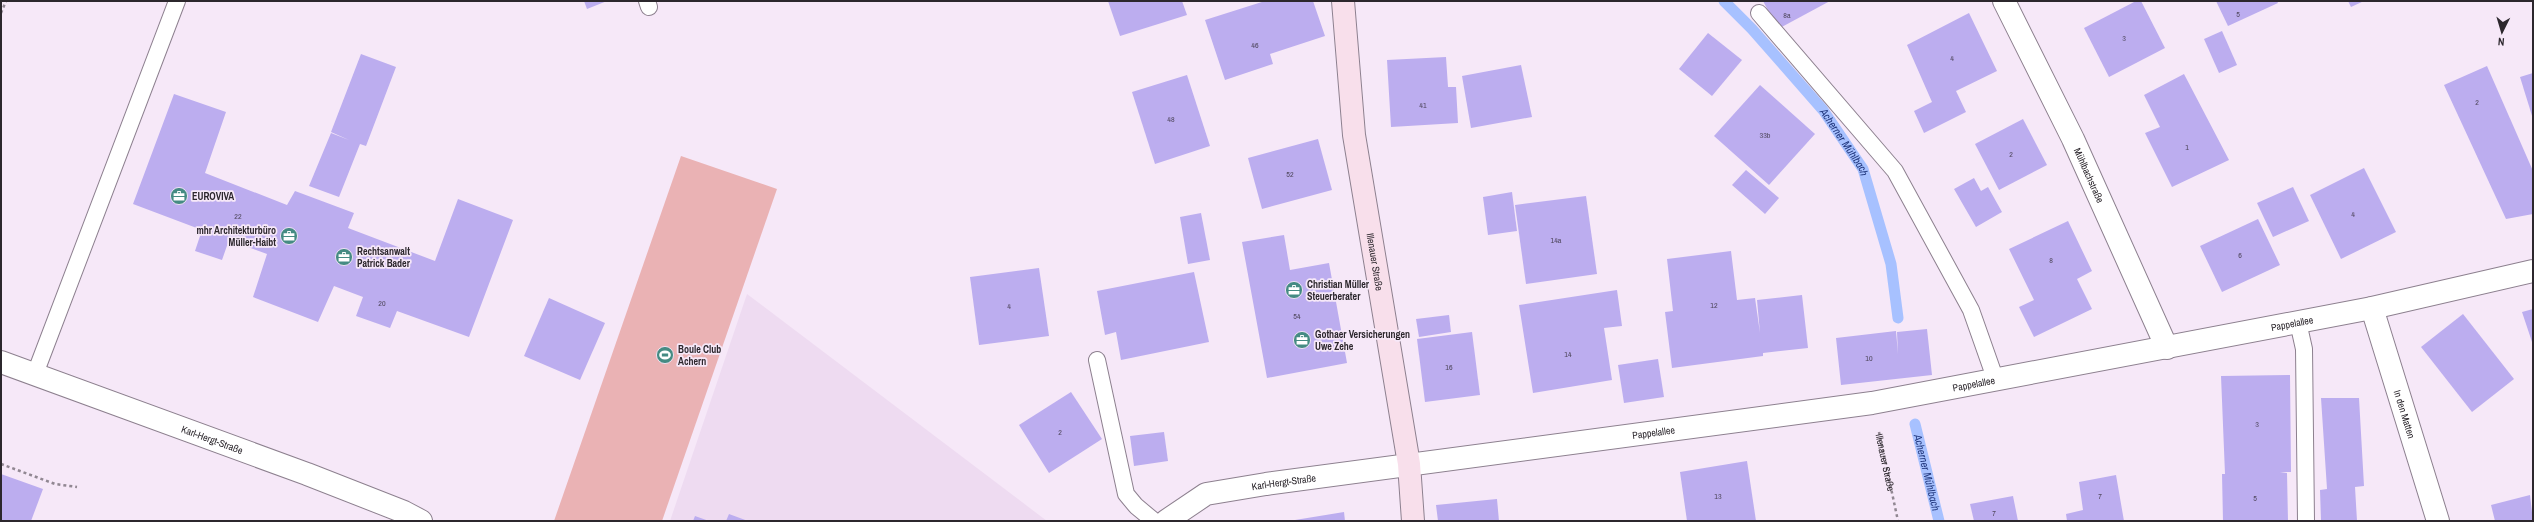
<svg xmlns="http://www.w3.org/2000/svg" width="2534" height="522" font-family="'Archivo Narrow',sans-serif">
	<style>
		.built { fill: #eedbf1 }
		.green { fill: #eab2b4 }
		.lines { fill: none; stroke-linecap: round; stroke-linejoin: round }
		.stream { stroke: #a7c1ff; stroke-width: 11 }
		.building { fill: #bcadef }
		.lane-casing { stroke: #8d808f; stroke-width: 18 }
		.street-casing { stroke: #8d808f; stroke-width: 24 }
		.secondary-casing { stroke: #8d808f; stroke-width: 24 }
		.path { stroke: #918792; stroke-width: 2.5; stroke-dasharray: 3 3; stroke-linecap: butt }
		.lane { stroke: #fff; stroke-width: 16 }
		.street { stroke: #fff; stroke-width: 22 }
		.secondary { stroke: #f8dfeb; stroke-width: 22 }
		.labels { text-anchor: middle; stroke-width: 3.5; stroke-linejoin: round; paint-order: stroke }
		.number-label { font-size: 8px; fill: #50485e }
		.street-label { font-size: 10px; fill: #2c272d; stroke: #f6e8f8 }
		.poi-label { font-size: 10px; font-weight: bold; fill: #2c272d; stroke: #f6e8f8; text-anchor: start }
		.water-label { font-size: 11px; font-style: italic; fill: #22387f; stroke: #f6e8f8 }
	</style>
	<rect width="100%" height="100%" fill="#f6e8f8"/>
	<path class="built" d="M 747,294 L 1047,521 L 670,521 Z"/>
	<path class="green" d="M 681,156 L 777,189 L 662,521 L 554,521 Z"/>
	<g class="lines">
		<g class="stream">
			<path id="s1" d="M 1724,1 L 1752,29 L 1823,110 L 1863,169 L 1891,264 L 1898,318"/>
			<path id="s2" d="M 1915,424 L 1939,521"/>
		</g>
	</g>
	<g class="building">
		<path d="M 584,1 L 607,1 L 587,9 Z"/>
		<path d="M 1108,1 L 1182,1 L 1187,15 L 1120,36 Z"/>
		<path d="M 1265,1 L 1313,1 L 1325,36 L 1270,54 L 1273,64 L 1225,80 L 1205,20 Z"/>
		<path d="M 1763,1 L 1830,1 L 1778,29 Z"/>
		<path d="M 2136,1 L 2141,1 L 2165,48 L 2109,77 L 2084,28 Z"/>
		<path d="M 2216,1 L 2277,1 L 2278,3 L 2228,26 Z"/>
		<path d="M 2348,1 L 2364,1 L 2351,7 Z"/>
		<path d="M 1969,13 L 1997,71 L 1956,91 L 1966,112 L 1924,133 L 1914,111 L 1932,102 L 1907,45 Z"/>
		<path d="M 2222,31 L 2237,65 L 2219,73 L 2204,39 Z"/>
		<path d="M 1708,33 L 1742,60 L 1712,96 L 1679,69 Z"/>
		<path d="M 361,54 L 396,67 L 366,146 L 360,144 L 339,197 L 309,186 L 331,133 L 349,140 L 331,132 Z"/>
		<path d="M 1446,57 L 1448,87 L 1456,87 L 1458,123 L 1391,127 L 1387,60 Z"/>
		<path d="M 1521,65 L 1532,117 L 1471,128 L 1462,76 Z"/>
		<path d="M 2487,66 L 2533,171 L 2533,214 L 2506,219 L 2444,85 Z"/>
		<path d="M 2533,73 L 2533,119 L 2520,77 Z"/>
		<path d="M 2184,74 L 2229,160 L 2172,187 L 2145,133 L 2160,127 L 2144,95 Z"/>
		<path d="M 1187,75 L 1210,146 L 1155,164 L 1132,92 Z"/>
		<path d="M 1760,85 L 1815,134 L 1769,185 L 1714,136 Z"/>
		<path d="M 174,94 L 226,112 L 205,173 L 287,205 L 295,191 L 354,213 L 348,228 L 435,261 L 458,199 L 513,220 L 469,337 L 397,311 L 390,328 L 356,316 L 363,297 L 334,286 L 318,322 L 253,297 L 267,254 L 229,240 L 222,260 L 195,251 L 202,230 L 133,204 Z"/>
		<path d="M 2023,119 L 2047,165 L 1999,190 L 1975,144 Z"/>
		<path d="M 1318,139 L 1332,190 L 1262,209 L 1248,158 Z"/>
		<path d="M 2364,168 L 2396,232 L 2341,259 L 2310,195 Z"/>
		<path d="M 1746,170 L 1779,198 L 1765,214 L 1732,185 Z"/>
		<path d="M 1974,178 L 1981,191 L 1988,187 L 2002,212 L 1976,227 L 1954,189 Z"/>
		<path d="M 2293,187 L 2309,221 L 2273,237 L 2257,203 Z"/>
		<path d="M 1512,192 L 1517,231 L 1488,235 L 1483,197 Z"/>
		<path d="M 1586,196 L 1597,274 L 1526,284 L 1515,205 Z"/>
		<path d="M 1201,213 L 1210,260 L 1188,264 L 1180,217 Z"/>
		<path d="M 2258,219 L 2280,265 L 2222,292 L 2200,246 Z"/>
		<path d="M 2068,221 L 2092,271 L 2077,279 L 2092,309 L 2034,337 L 2019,307 L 2034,300 L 2009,249 Z"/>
		<path d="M 1284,235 L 1290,270 L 1329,263 L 1347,363 L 1267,378 L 1242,242 Z"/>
		<path d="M 1731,251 L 1737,300 L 1755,298 L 1760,333 L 1757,300 L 1802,295 L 1808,348 L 1763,353 L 1763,356 L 1672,368 L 1665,312 L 1673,311 L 1667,259 Z"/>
		<path d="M 1039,268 L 1049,336 L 979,345 L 970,277 Z"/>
		<path d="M 1194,272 L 1209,342 L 1121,360 L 1116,332 L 1105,335 L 1097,291 Z"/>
		<path d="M 1617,290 L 1622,326 L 1604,328 L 1612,380 L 1533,393 L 1519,305 Z"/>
		<path d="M 549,298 L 605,323 L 580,380 L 524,356 Z"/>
		<path d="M 2533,309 L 2533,345 L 2522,312 Z"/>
		<path d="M 2463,314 L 2514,379 L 2472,412 L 2421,347 Z"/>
		<path d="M 1449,315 L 1451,332 L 1419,337 L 1416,319 Z"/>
		<path d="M 1927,329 L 1932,375 L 1841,385 L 1836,338 L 1896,331 L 1898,354 L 1897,332 Z"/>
		<path d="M 1472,332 L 1480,395 L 1425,402 L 1417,339 Z"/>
		<path d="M 1658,359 L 1664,397 L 1624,403 L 1618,365 Z"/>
		<path d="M 2290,375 L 2291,472 L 2280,472 L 2287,473 L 2288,521 L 2223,521 L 2222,474 L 2225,474 L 2221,376 Z"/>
		<path d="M 1071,392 L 1102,439 L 1049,473 L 1019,425 Z"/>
		<path d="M 2321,398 L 2359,398 L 2364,486 L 2355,487 L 2357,521 L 2321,521 L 2320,490 L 2327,489 Z"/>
		<path d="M 1164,432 L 1168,461 L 1134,466 L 1130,436 Z"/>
		<path d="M 1747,461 L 1756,521 L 1687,521 L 1680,472 Z"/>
		<path d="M 1,474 L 43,489 L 31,521 L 1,521 Z"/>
		<path d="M 2116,475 L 2124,521 L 2067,521 L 2066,514 L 2083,510 L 2079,482 Z"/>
		<path d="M 2530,495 L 2533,521 L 2495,521 L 2491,505 Z"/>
		<path d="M 2013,496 L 2018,521 L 1974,521 L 1970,504 Z"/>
		<path d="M 1497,499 L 1499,521 L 1438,521 L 1436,505 Z"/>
		<path d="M 1344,512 L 1345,521 L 1295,521 L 1295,520 Z"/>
		<path d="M 729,514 L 748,521 L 726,521 Z"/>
		<path d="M 695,516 L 709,521 L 693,521 Z"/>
	</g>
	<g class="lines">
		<g class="lane-casing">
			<g id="lane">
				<path d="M 647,1 L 649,7"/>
				<path d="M 1759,13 L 1895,171 L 1971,310 L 1995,378"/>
				<path d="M 2298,322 L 2304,349 L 2306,521"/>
				<path d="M 1097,360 L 1126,494 L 1136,506 L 1154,521"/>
				<path d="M 35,374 L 177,1"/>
			</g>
		</g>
		<g class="street-casing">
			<g id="street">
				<path id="s4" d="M 2004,1 L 2073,139 L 2167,348"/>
				<path id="s5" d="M 2372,308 L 2438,521"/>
				<path id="s6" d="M 1,362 L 307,474 L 404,512 L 421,521"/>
				<path id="s7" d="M 1166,521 L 1206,494 L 1266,484 L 1872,403 L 2372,308 L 2533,271"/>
			</g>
		</g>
		<g class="secondary-casing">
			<g id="secondary">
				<path id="s8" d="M 1343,1 L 1354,135 L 1409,464 L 1413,521"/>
			</g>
		</g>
		<g class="path">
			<path d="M 1,13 L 6,1"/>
			<path id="s3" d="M 1879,432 L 1898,521"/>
			<path d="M 1,464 L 55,484 L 77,487"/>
		</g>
		<use href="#lane" class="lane"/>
		<use href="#street" class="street"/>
		<use href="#secondary" class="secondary"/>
	</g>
	<defs>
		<g id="office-disc" transform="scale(0.9)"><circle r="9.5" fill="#458b83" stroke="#f6e8f8"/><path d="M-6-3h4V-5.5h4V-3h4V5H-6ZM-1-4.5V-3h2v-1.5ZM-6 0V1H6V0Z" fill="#fff"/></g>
		<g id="stadium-disc" transform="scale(0.9)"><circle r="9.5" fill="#458b83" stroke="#f6e8f8"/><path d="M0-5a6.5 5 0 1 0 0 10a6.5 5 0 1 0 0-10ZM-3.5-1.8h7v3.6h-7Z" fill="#fff"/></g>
	</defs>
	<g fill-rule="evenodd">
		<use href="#office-disc" x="179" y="196"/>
		<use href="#office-disc" x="289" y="236"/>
		<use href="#office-disc" x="344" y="257"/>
		<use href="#office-disc" x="1294" y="290"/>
		<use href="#office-disc" x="1302" y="340"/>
		<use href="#stadium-disc" x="665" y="355"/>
	</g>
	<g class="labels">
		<g class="number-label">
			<text x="2238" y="17">5</text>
			<text x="1787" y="18">8a</text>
			<text x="2124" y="41">3</text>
			<text x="1255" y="48">46</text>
			<text x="1952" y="61">4</text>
			<text x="2477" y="105">2</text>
			<text x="1423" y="108">41</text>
			<text x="1171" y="122">48</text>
			<text x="1765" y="138">33b</text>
			<text x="2187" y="150">1</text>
			<text x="2011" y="157">2</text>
			<text x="1290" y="177">52</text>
			<text x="2353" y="217">4</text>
			<text x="238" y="219">22</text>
			<text x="1556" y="243">14a</text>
			<text x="2240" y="258">6</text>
			<text x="2051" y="263">8</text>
			<text x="382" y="306">20</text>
			<text x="1714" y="308">12</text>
			<text x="1009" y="309">4</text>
			<text x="1297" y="319">54</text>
			<text x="1568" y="357">14</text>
			<text x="1869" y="361">10</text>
			<text x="1449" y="370">16</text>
			<text x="2257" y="427">3</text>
			<text x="1060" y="435">2</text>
			<text x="1718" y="499">13</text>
			<text x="2100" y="499">7</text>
			<text x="2255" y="501">5</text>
			<text x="1994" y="516">7</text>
		</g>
		<g class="street-label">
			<text dy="4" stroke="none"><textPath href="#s4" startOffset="194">Mühlbachstraße</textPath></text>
			<text dy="4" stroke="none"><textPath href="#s8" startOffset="263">Illenauer Straße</textPath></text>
			<text dy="4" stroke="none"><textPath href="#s7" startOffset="1148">Pappelallee</textPath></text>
			<text dy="4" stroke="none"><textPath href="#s7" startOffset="824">Pappelallee</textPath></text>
			<text dy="4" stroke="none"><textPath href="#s5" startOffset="111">In den Matten</textPath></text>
			<text dy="4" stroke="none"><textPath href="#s7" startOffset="500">Pappelallee</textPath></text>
			<text dy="4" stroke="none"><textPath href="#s6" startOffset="225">Karl-Hergt-Straße</textPath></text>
			<text dy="4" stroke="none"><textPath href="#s3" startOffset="31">Illenauer Straße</textPath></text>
			<text dy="4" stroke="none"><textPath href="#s7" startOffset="127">Karl-Hergt-Straße</textPath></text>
		</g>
		<g class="poi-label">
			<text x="192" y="200">EUROVIVA</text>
			<text x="276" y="234" text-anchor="end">mhr Architekturbüro<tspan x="276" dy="12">Müller-Haibt</tspan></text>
			<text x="357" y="255">Rechtsanwalt<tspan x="357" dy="12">Patrick Bader</tspan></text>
			<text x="1307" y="288">Christian Müller<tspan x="1307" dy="12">Steuerberater</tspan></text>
			<text x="1315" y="338">Gothaer Versicherungen<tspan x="1315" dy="12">Uwe Zehe</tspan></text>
			<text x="678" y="353">Boule Club<tspan x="678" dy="12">Achern</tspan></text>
		</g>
		<g class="water-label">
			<text dy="4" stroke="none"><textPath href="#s1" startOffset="186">Acherner Mühlbach</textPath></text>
			<text dy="4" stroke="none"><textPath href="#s2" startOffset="50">Acherner Mühlbach</textPath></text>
		</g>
	</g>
	<rect width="2534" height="522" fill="none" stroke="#2c272d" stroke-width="4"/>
	<g transform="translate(2502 32) rotate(185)" stroke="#f6e8f8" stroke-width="3" paint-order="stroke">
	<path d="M0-3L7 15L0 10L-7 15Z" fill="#2c272d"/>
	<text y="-6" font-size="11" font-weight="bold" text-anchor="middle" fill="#2c272d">N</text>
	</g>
</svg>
